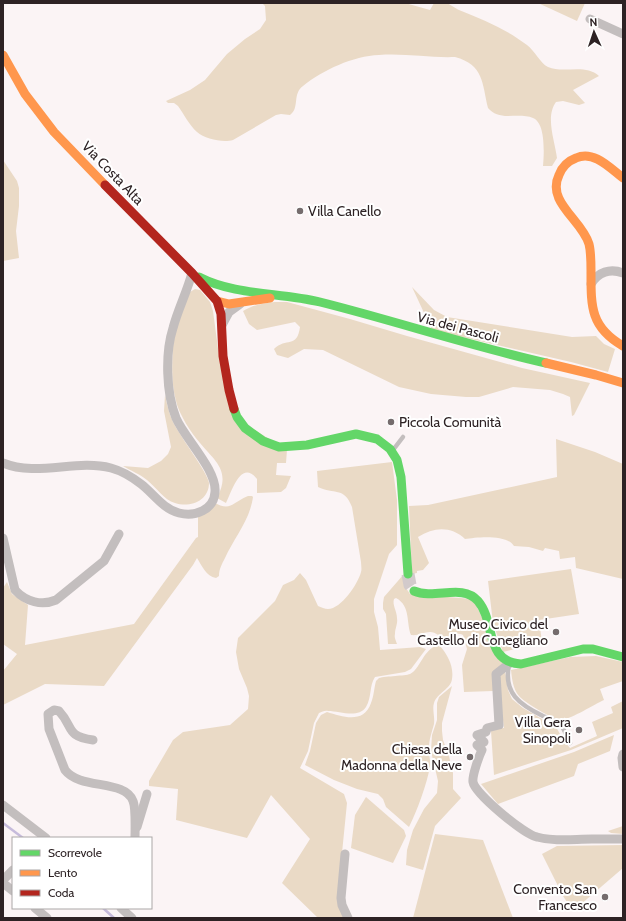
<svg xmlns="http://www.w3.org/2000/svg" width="626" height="921" font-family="Cabin,sans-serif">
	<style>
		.green { fill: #eadac6 }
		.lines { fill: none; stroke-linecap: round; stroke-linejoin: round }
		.stream { stroke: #c6bbdb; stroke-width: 2.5 }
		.secondary-tunnel { stroke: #d2cacb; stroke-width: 13; stroke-dasharray: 13 6; stroke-linecap: butt }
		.lane { stroke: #c3bebe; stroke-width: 4.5 }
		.street { stroke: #c3bebe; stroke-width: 9 }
		.fast { stroke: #63d668; stroke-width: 9 }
		.slow { stroke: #ff974d; stroke-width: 9 }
		.jam { stroke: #b3261e; stroke-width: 9 }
		.poi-dot { fill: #756c6d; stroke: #fff; stroke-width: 1.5 }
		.labels { text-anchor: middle; stroke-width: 4; stroke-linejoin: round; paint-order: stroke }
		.street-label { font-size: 14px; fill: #2d2224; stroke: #fff }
		.poi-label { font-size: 14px; fill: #2d2224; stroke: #fff; text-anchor: end }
	</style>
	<rect width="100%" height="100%" fill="#fbf4f5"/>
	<g class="green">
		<path d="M 262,3 L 405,3 L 430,10 L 434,3 C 437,3 442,2 446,3 C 450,4 455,8 459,10 C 484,20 506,29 527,45 C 535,51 540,63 548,67 C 564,74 585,63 599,76 L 573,90 L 585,103 L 579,105 L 563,101 L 556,102 C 545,117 555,141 557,158 L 552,166 L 543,166 C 544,155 546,123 533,118 C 526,115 516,116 508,116 C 500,116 493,114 488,108 C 482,83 484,65 455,57 C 430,58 404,53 379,55 C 353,56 323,70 303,86 C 292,94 300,108 290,115 L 281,114 L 276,115 L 233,140 C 223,143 205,139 197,132 C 189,125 184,114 178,106 L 174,103 L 168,103 L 166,101 L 190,90 L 205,80 L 227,54 L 245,39 L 260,29 L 266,20 L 265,6 Z"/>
		<path d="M 538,3 L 585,3 L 577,21 Z"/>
		<path d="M 3,160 L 17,181 L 19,188 L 19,206 L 16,231 L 19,258 L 3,261 Z"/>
		<path d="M 412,287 L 434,310 L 447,317 L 572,337 L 596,336 L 604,344 L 615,349 L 608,372 L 571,362 L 432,330 Z"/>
		<path d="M 195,289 L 200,290 L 210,302 L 213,311 L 219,356 L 232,416 L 287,450 L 286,463 L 277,463 L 276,475 L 291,476 L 286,488 L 281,492 L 257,493 L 257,479 C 241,459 232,491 226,503 L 217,498 C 231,471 216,462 200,443 C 191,433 179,414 176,401 C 171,382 172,365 173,346 C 174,342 174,336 175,331 C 178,318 185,304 190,292 Z"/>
		<path d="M 275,302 L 287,302 L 350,319 L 407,336 L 522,368 L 590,383 L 574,415 L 572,416 L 570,397 L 563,394 L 550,390 L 513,387 L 479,397 L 466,397 L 431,394 L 399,387 L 323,350 L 304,349 L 288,358 L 277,355 L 274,349 C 286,337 297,349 300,327 L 295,322 L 257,330 L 249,324 L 243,311 C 253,305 264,303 275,302 Z"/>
		<path d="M 165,395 C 167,404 169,414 173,422 C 179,435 208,473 209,483 C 209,501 190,508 175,503 C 164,500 156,487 147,480 C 140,474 131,471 123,466 L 148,468 L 161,461 L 168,454 L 171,447 L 164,411 Z"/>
		<path d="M 556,439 L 595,452 L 623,464 L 623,579 L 576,568 L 575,557 L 560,559 L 559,551 L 545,548 L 543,551 L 529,547 L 514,546 C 507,534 477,537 465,539 C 451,526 434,527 418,537 L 429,563 L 423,570 L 417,571 L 417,573 L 412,574 L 409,506 L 428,505 L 557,477 Z"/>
		<path d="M 392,462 L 397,500 L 397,545 L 389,554 L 374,599 L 374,612 L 378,627 L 380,650 L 420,647 L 426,649 L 411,669 L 405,672 L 375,677 C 369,686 372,697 366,707 C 358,719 340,711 328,711 C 325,710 322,712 319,713 L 314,723 L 308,751 L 300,768 L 344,794 L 347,803 L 338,893 L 345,918 L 318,918 L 282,883 L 310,839 L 271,795 L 247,838 L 176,820 L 178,789 L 149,786 L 149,781 L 173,740 L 183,732 L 230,725 L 248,709 L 249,696 L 247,688 L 239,669 L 236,652 L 238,638 L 275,601 L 283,585 L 294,580 L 300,573 L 306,580 L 318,606 C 321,607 325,609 328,609 C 341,609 358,584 361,572 C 362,569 361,565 361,562 L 352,507 C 344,486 334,495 318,487 L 317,471 Z"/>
		<path d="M 248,496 L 252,496 L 253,497 C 250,520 234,538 225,558 C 222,564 219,569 219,576 L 216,578 C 206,576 202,566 197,558 L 193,565 L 104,686 L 45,684 L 3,705 L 3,671 L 17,654 L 3,644 L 3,588 L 7,582 L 12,594 L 28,605 L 25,645 L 134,624 L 196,538 L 198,537 L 198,515 L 213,502 C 231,512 231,503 248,496 Z"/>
		<path d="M 571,569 L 579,614 L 539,620 L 542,642 L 503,652 L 493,623 L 488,581 Z"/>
		<path d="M 404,574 L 406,588 L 410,594 L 473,599 L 504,663 L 493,691 L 464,692 L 462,665 L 467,649 L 463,635 C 452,631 451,639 445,638 C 440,637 436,632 430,632 C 424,632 418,636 411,635 C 406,623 411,606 396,598 L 394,599 C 392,605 397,611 397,618 C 398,624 395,628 395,634 C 394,637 396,641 397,644 L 388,644 L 386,614 L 383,609 L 383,603 L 384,597 Z"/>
		<path d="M 435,646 L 440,646 C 448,655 454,667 452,679 C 451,689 437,693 434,703 C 432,709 435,717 434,724 C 432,732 429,739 429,748 C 428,754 431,760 430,766 C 427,784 417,811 409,827 L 386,807 L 383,799 L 378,794 L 357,789 L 334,780 L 305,765 L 310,751 L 316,723 L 321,715 L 327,712 C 343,717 364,724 371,703 C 374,696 374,688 376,681 L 379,678 C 386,676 405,676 410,674 C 420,669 422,653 435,646 Z"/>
		<path d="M 596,656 L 623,662 L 623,681 L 600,689 L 604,700 C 593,705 573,718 562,720 C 555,721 524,702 519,696 C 513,689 512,679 511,670 L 570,657 Z"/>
		<path d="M 505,671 L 508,690 L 512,699 L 523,708 L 556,727 L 564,741 L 570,748 L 597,736 L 592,722 L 613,713 L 611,707 L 623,701 L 623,728 L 571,750 L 494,775 L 491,731 L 499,727 L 504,728 L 503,720 L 501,719 L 499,676 Z"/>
		<path d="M 452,686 L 442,723 L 442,731 L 443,740 L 449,756 L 453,773 L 453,789 L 461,798 L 435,826 L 423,870 L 406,865 L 407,850 L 413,830 L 424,809 L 437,793 L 438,781 L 431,751 L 432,735 L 437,720 L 437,703 L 439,697 Z"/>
		<path d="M 614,735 L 610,751 L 578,764 L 574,776 L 498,804 L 481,784 L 574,752 Z"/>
		<path d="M 366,797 L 404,830 L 406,836 L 393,863 L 351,848 L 355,815 Z"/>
		<path d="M 623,826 L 623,834 L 611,833 L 608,831 Z"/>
		<path d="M 435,834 L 483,840 L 513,918 L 413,918 Z"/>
		<path d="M 623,845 L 623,868 L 573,911 L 563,896 L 542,854 L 557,846 Z"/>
	</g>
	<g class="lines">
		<g class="stream">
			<path d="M 3,823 L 23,838"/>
			<path d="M 103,908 L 114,918"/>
		</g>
		<path class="secondary-tunnel" d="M 408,574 L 410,585 L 414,591"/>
		<g class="lane">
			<path d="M 393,450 L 403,437"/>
			<path d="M 509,665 C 503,693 520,705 543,716 C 548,718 555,720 560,724 C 564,728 567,737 570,743"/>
		</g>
		<g class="street">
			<path d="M 590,19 L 623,34"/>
			<path d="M 591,284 C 598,272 610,268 623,273"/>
			<path d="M 222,325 L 229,312 L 240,304"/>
			<path d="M 3,463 C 37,477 76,459 111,468 C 122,471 132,477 141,484 C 153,493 163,509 179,513 C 195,517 214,510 215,492 C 217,470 185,439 176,418 C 166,393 165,353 173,328 C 178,309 187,292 192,273"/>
			<path d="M 3,538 L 15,590 C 26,602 42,606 56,600 L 104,561 L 119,534"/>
			<path d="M 510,663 L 496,674 L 499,725 L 487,728 L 486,732 L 477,735 L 484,742 L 477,745 L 482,750 C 479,756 472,776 473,782 C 475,794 525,835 537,837 C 555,842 574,839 592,839 C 602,839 613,839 623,839"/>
			<path d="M 93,740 C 65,736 74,727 59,711 L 54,710 L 48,714 L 49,729 L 65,770 C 80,790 125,779 133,801 C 136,808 135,829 135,838"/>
			<path d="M 623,754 L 622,758 L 623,767"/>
			<path d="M 3,805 L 46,838"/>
			<path d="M 137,827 L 147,794"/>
			<path d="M 345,854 L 341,898 L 342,905 L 348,918"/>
			<path d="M 3,880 L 13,870"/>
			<path d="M 3,883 L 13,891"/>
			<path d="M 35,908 L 47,918"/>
			<path d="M 121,908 L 132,918"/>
		</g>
		<g class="fast">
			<path d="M 199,277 C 236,296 280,292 320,302 C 396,321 470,346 546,363"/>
			<path d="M 234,409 L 237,417 L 245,428 L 263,441 L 279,447 L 307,445 L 356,434 L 377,439 L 390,449 L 397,460 L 401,477 L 408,574"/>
			<path d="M 414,591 C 435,600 462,583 478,601 C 496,622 484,662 521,664 L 583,649 L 593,649 L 623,657"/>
		</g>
		<g class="slow">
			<path d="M 3,55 L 25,94 L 54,132 L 105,185"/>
			<path d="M 623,178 C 610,168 594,150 576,158 C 568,161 562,167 559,175 C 546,202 582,220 589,244 C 591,252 591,262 591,271 C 591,306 590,327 623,346"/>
			<path d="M 217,301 L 229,304 L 270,298"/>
			<path d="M 546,363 L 596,375 L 623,383"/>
		</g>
		<path class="jam" d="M 105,185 L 192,273 L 217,301 L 221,314 L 223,356 L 229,390 L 234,409"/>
	</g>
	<g class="poi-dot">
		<circle cx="300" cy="211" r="4"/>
		<circle cx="391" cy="422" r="4"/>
		<circle cx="556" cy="632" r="4"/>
		<circle cx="579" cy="730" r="4"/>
		<circle cx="470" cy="757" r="4"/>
		<circle cx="605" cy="897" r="4"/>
	</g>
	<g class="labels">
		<g class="street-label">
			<text transform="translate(113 173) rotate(46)" y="5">Via Costa Alta</text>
			<text transform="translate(458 327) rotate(15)" y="5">Via dei Pascoli</text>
		</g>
		<g class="poi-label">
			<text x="308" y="216" text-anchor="start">Villa Canello</text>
			<text x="399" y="427" text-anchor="start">Piccola Comunità</text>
			<text x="548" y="629">Museo Civico del<tspan x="548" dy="16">Castello di Conegliano</tspan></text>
			<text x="571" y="727">Villa Gera<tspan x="571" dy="16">Sinopoli</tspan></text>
			<text x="462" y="754">Chiesa della<tspan x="462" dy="16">Madonna della Neve</tspan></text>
			<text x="597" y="894">Convento San<tspan x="597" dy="16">Francesco</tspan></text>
		</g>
	</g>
	<rect width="626" height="921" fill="none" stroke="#2d2224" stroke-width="8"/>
	<rect x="12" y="837" width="140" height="72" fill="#ffffff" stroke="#aba7a7"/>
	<rect x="20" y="850" width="20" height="6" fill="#63d668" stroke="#aba7a7"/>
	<text x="48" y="857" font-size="12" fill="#2d2224">Scorrevole</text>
	<rect x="20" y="870" width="20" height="6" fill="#ff974d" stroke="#aba7a7"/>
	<text x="48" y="877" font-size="12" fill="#2d2224">Lento</text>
	<rect x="20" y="890" width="20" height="6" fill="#b3261e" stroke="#aba7a7"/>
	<text x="48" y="897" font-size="12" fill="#2d2224">Coda</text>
	<g transform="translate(594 32) rotate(357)" stroke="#ffffff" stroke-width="3" paint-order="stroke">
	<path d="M0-3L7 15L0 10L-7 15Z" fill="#2d2224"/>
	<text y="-6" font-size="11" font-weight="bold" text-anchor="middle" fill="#2d2224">N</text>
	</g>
</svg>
